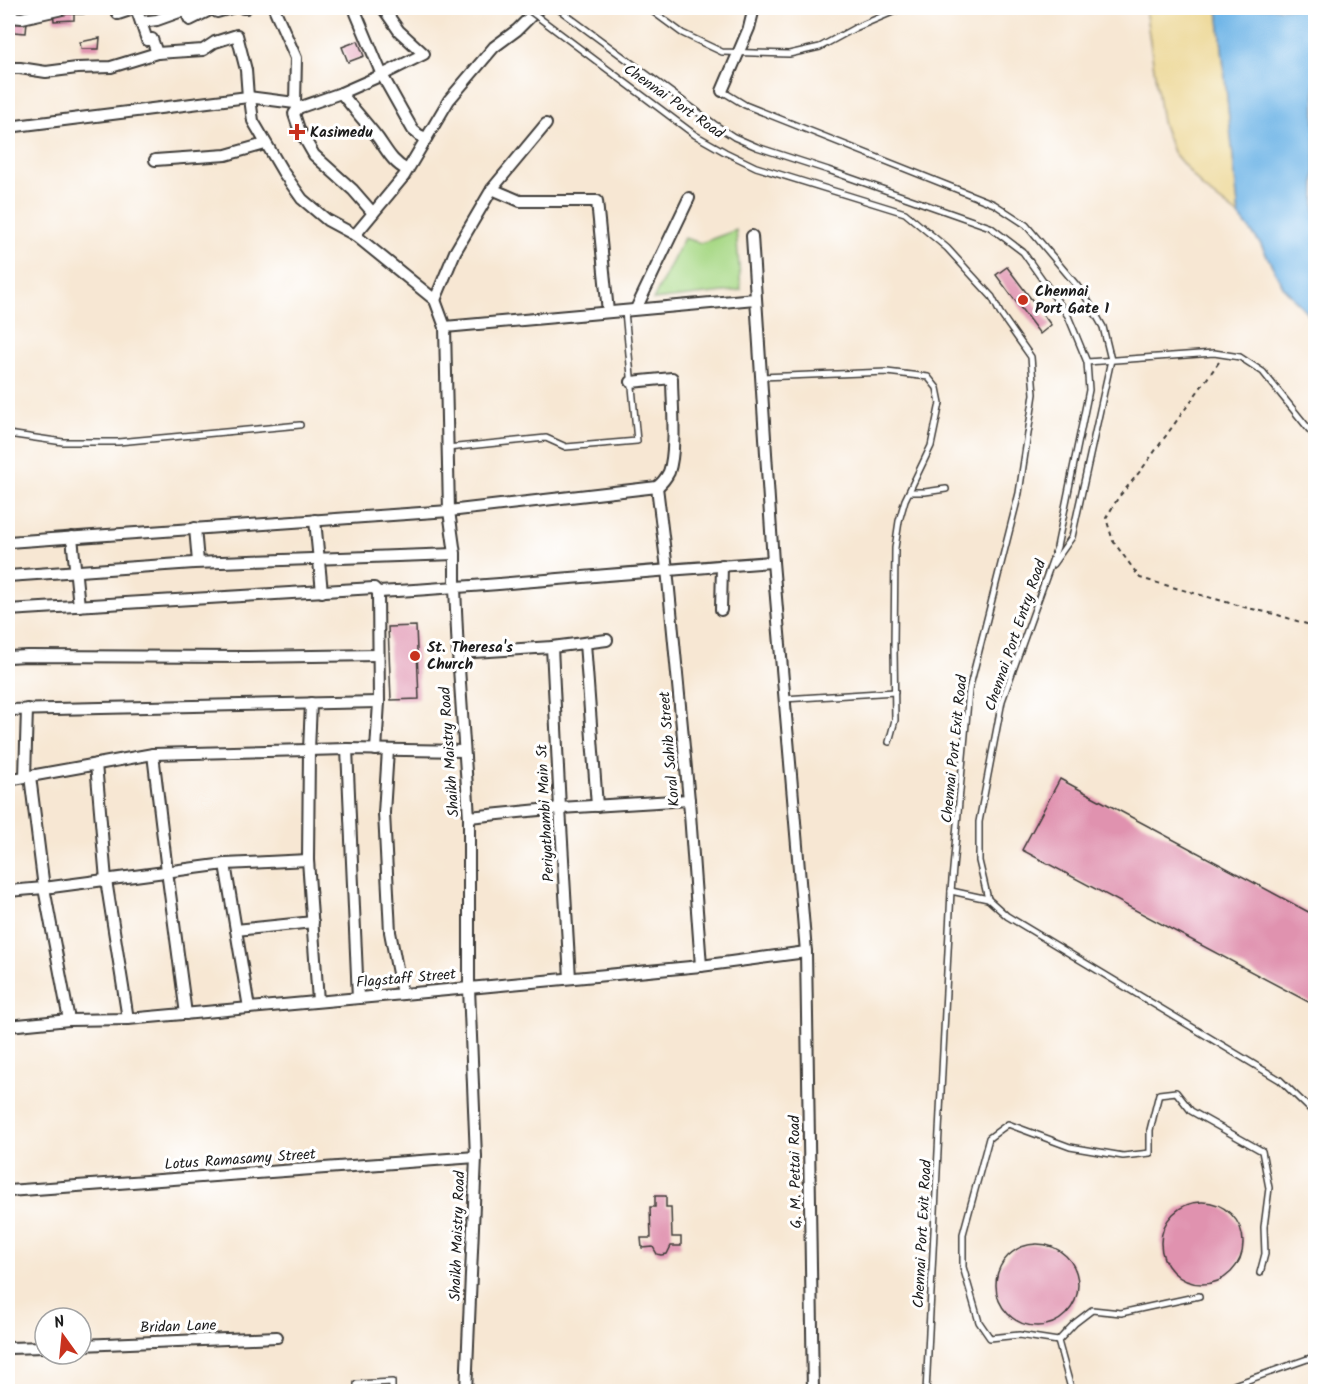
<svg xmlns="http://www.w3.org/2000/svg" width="1323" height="1399" font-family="Kalam,sans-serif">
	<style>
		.green { fill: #a9d987; stroke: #627a52; stroke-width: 1.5 }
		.sand { fill: #eeda9e; stroke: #857b5d; stroke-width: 1.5 }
		.water { fill: #71b6e7; stroke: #466982; stroke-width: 1.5 }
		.building { fill: #e092af }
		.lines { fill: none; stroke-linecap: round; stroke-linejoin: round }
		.service-casing { stroke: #3d3a37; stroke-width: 8 }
		.minor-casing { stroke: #3d3a37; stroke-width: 14 }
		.path { stroke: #3d3a37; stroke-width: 2; stroke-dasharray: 4.5 4.5; stroke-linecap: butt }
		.service { stroke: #fff; stroke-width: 5 }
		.minor { stroke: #fff; stroke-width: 10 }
		.service-bridge-casing { stroke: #3d3a37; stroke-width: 8; stroke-linecap: butt }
		.service-bridge { stroke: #fff; stroke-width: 5 }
		.poi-dot { fill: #c8321e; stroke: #fff; stroke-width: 2 }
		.labels { text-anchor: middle; stroke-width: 6; stroke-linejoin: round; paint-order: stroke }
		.street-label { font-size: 15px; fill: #1c1c1c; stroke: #fff }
		.poi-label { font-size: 15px; font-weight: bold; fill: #1c1c1c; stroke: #fff; text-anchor: start }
	</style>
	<rect width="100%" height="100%" fill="#fff"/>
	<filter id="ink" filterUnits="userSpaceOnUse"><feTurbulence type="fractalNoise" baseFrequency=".0167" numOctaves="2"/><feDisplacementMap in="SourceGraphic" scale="12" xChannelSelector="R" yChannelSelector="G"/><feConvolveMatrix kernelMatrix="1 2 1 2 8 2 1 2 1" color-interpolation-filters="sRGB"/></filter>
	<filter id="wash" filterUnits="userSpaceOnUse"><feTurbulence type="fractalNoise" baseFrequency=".008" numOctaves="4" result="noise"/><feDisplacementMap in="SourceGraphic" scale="24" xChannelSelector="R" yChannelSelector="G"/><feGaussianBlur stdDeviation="1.35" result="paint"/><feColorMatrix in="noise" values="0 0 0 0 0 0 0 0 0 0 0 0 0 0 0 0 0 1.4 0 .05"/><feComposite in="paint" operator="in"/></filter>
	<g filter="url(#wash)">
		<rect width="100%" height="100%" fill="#f7e7d3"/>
		<path class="green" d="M 736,230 L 741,290 L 653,300 L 684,238 L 701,243 Z"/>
		<path class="sand" d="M 1145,8 L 1218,8 L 1239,216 L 1203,188 L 1173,152 L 1162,122 Z"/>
		<path class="water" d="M 1218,8 L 1315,8 L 1315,321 L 1284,288 L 1260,243 L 1239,216 Z"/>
		<g id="blocks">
			<g class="building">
				<path d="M 74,9 L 74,20 L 54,21 L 53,11 Z"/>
				<path d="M 14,21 L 27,22 L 26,33 L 13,32 Z"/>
				<path d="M 100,38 L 99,49 L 81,49 L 80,42 Z"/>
				<path d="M 358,41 L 364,56 L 348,62 L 342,47 Z"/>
				<path d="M 1007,267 L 1051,325 L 1040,334 L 996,275 Z"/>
				<path d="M 416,626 L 419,699 L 391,700 L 388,627 Z"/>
				<path d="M 1060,779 L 1316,916 L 1316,1006 L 1022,850 Z"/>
				<path d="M 655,1196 L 666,1196 L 666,1207 L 671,1207 L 672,1237 L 681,1237 L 681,1246 L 671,1246 L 667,1254 L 661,1255 L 657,1254 L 653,1247 L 642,1248 L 641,1238 L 651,1238 L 650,1207 L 655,1207 Z"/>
				<circle cx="1202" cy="1243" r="41"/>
				<circle cx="1037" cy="1285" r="41"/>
			</g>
		</g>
	</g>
	<g filter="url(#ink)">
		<use href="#blocks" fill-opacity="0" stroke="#3d3a37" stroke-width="1.5"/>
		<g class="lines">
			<g class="service-casing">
				<g id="service">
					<path d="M 557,8 L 714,124 L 734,137 L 757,147 L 828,170 L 990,227 L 1023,252 L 1068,316 L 1087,362 L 1089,390 L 1057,547 L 1002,701 L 979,822 L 979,861 L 988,899 L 1007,916 L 1280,1080 L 1310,1109 L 1316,1117"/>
					<path d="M 648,8 L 682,33 L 722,52 L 789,54 L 820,47 L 855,28 L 902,8"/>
					<path d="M 538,17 L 695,135 L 725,152 L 756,167 L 905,213 L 947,248 L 992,297 L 1000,313 L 1031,357 L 1034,394 L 1019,493 L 969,690 L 951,891 L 926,1392"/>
					<path d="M 722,91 L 745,105 L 994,204 L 1026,225 L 1084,294 L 1103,327 L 1111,360 L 1072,537 L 1053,564"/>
					<path d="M 1087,362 L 1214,353 L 1240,357 L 1263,372 L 1316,438"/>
					<path d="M 761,377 L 887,372 L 928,377 L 937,388 L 940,403 L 931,446 L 905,500 L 899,521 L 895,548 L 894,648 L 895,720 L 889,742"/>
					<path d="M 8,434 L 63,442 L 118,442 L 300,425"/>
					<path d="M 447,448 L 546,438 L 566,447 L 637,441 L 625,311"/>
					<path d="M 910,492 L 925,492 L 946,489"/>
					<path d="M 784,699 L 895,692"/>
					<path d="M 951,891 L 988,899"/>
					<path d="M 1058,1341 L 1019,1335 L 990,1338 L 979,1322 L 963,1267 L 963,1234 L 989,1138 L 1008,1124 L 1070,1147 L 1123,1156 L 1150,1153 L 1150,1130 L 1159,1094 L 1176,1092 L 1191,1111 L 1262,1151 L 1269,1188 L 1264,1227 L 1265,1254 L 1260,1273"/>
					<path d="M 357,1392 L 357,1384 L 392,1382 L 392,1392"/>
					<path d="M 1072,1392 L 1058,1341 L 1075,1323 L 1092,1310 L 1121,1313 L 1199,1296"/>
					<path d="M 1214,1392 L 1316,1356"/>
				</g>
			</g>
			<g class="minor-casing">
				<g id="minor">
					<path d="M 70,8 L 82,8"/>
					<path d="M 115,8 L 118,14 L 136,8"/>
					<path d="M 136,8 L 147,40 L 152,39 L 157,53"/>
					<path d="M 243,8 L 246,8"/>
					<path d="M 274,8 L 296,58 L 295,103"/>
					<path d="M 356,13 L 382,75 L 405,116 L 413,130 L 419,135 L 426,138"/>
					<path d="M 8,17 L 22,18 L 67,8"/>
					<path d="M 141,22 L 157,20 L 185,10 L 190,20 L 214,8 L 217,12 L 231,8"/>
					<path d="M 8,68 L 20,68 L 46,72 L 77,68 L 111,67 L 157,53 L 203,50 L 215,42 L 237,35 L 246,70 L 248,97"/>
					<path d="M 722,91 L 749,28 L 754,8"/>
					<path d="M 341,93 C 353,108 366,123 378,138 C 387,151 393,163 407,170"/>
					<path d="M 250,98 L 253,121 L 283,172 L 302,199 L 327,220 L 355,235"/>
					<path d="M 298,108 L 294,114 L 299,129 L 314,155 L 353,190 L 373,213"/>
					<path d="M 8,127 L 248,97 L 295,103 L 298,108 L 341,93 L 382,75 L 424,54 L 399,31 L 383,8"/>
					<path d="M 155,160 L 226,155 L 265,144"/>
					<path d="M 492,189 L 520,201 L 597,201 L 608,312"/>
					<path d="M 752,236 L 773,562 L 806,952 L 813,1392"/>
					<path d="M 435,300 L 455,252 L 492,189 L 546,124"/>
					<path d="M 636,309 L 689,198"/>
					<path d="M 445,327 L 755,299"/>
					<path d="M 657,487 L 667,569 L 689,800 L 701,966"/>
					<path d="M 315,520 L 322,592"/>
					<path d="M 195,528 L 198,562"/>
					<path d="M 72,537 L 79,606"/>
					<path d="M 8,542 L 449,511 L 657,487 C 662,483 666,478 669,472 C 677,449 672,403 672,378 L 631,382"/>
					<path d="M 8,576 L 194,563 L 455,554"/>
					<path d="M 8,610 L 374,588 L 378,592 C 509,585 641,571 773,562"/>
					<path d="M 721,610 L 722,565"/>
					<path d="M 585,643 L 597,806"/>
					<path d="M 552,647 L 560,808 L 570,978"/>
					<path d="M 458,653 L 552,647 L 607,640"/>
					<path d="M 8,657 L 27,656 L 247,657 L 378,655"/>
					<path d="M 311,703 L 309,750 L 308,860 L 318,1001"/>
					<path d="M 8,710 L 379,702"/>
					<path d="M 347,749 L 358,998"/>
					<path d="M 376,750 L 379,702 L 378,592"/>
					<path d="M 388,750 L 384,813 L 390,932 L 402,994"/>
					<path d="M 153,754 L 167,871 L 186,1014"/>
					<path d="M 96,764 L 106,880 L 128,1019"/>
					<path d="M 30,776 L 44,888 L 69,1020"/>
					<path d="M 25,777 L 27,709"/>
					<path d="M 8,780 L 153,754 L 347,749 L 464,751"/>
					<path d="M 469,817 L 560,808 L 689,800"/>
					<path d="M 225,864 L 249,1008"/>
					<path d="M 8,891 L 44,888 L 225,864 L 308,860"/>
					<path d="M 236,930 L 313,922"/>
					<path d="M 8,1026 L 69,1020 L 128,1019 L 469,988 L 701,966 L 806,952"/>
					<path d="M 8,1191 L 476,1157"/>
					<path d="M 81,1345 L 277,1337"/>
					<path d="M 8,1348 L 45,1347"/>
					<path d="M 466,1392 L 476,1157 L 469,988 L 469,817 L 458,653 L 455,588 L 455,554 L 449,511 L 445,327 L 435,300 L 355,235 L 404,176 L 449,100 L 494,47 L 517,30 L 539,8"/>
				</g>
			</g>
			<path class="path" d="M 1219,362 L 1142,469 L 1118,498 L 1106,518 L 1113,541 L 1140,578 L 1244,607 L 1278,615 L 1316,627"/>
			<use href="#service" class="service"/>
			<use href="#minor" class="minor"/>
			<g class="service-bridge-casing">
				<path id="service-bridge" d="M 526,8 L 538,17"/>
			</g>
			<use href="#service-bridge" class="service-bridge"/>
		</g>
	</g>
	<g class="poi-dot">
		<path d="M294 123h6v6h6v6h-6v6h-6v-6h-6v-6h6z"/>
		<circle cx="1023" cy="300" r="6"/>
		<circle cx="415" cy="656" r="6"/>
	</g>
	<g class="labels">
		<g class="street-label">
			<text transform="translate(674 101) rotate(35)" y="5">Chennai Port Road</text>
			<text transform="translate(1015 635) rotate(-71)" y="5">Chennai Port Entry Road</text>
			<text transform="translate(669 749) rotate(-95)" y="5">Koral Sahib Street</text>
			<text transform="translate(954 749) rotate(-84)" y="5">Chennai Port Exit Road</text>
			<text transform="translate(449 752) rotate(-94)" y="5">Shaikh Maistry Road</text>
			<text transform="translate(545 813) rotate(-93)" y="5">Periyathambi Main St</text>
			<text transform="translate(406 978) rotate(-5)" y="5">Flagstaff Street</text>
			<text transform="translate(240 1159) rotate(-4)" y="5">Lotus Ramasamy Street</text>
			<text transform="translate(795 1172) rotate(-91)" y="5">G. M. Pettai Road</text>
			<text transform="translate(922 1234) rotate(-87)" y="5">Chennai Port Exit Road</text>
			<text transform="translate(457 1236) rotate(-88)" y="5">Shaikh Maistry Road</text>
			<text transform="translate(178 1326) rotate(-2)" y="5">Bridan Lane</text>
		</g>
		<g class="poi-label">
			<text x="310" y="137">Kasimedu</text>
			<text x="1035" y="296">Chennai<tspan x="1035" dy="17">Port Gate 1</tspan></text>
			<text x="427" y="652">St. Theresa's<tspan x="427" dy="17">Church</tspan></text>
		</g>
	</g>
	<rect width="1323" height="1399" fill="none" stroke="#fff" stroke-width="30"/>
	<g transform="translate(63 1336) rotate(345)"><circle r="28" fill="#ffffff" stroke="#a4a4a4" stroke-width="1.5"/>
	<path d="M0-4.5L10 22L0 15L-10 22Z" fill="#c8321e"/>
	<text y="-9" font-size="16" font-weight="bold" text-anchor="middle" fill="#1c1c1c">N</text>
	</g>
</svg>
